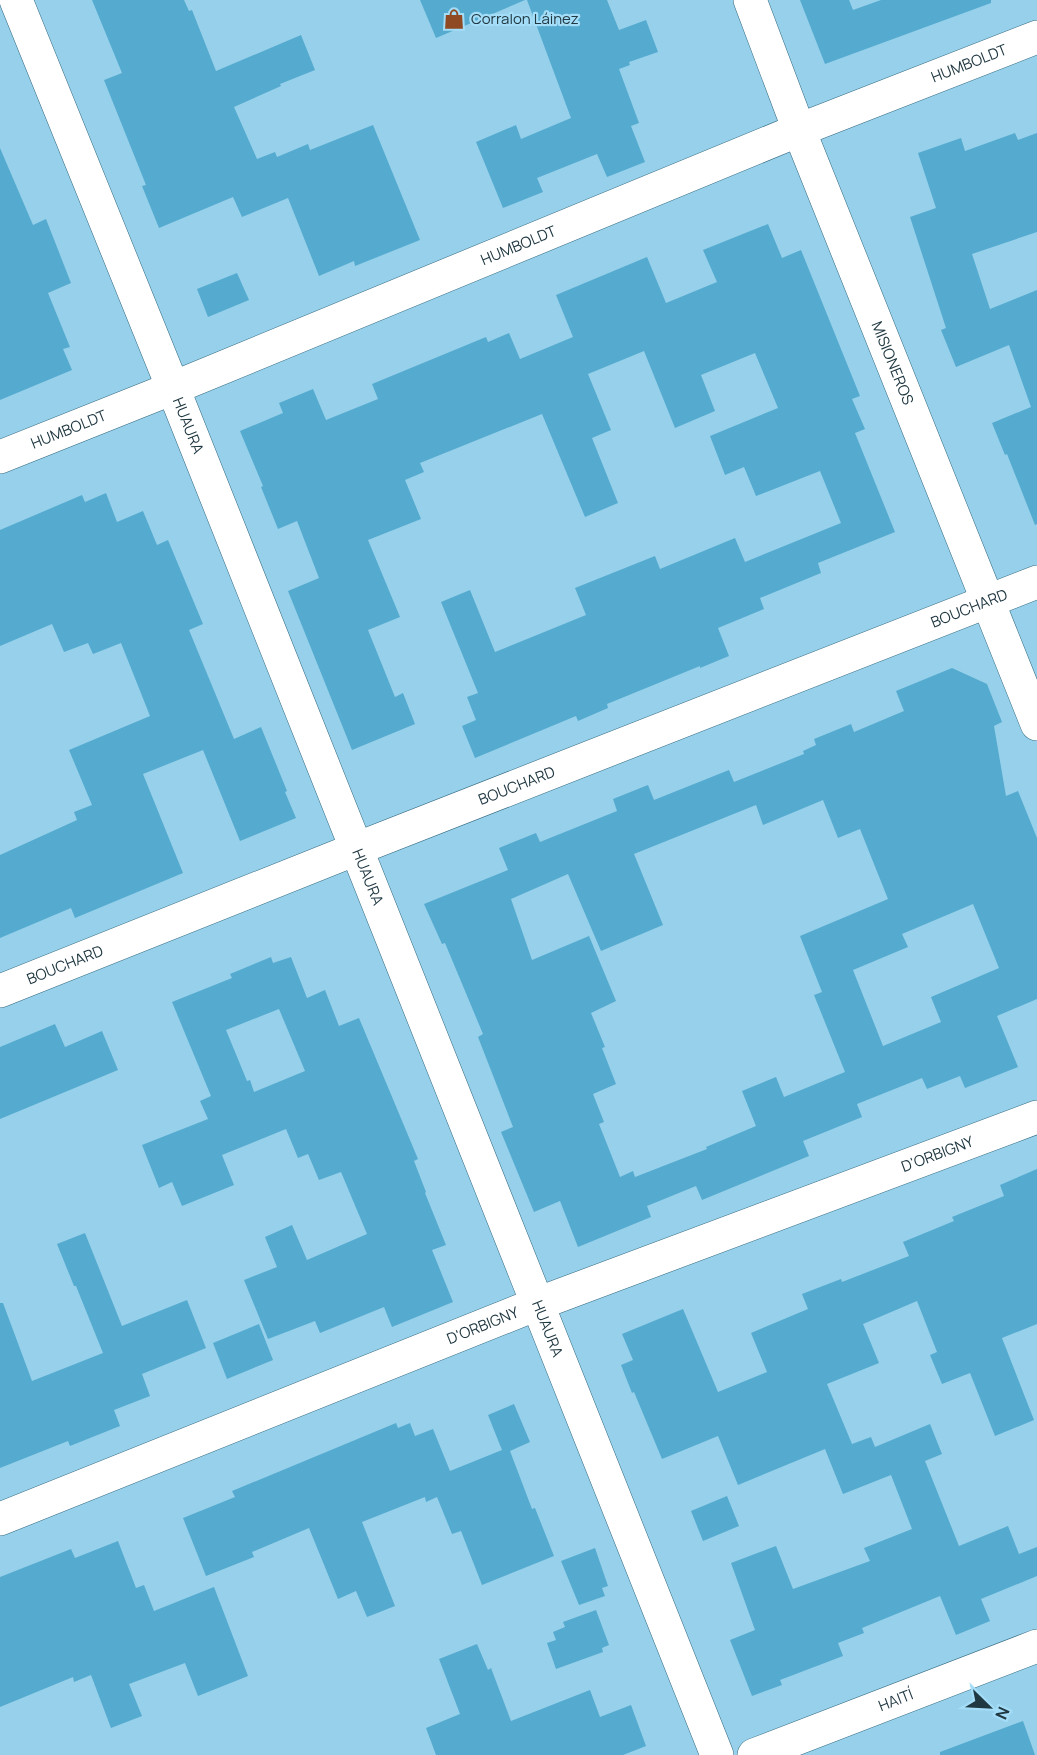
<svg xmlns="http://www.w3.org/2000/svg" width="1037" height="1755" font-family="Manrope,sans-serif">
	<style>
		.building { fill: #54abcf; fill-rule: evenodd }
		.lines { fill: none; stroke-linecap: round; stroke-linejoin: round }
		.minor-casing { stroke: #326981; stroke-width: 34 }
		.minor { stroke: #fff; stroke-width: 33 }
		.labels { text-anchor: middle; stroke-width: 4.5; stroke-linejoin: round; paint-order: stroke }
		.poi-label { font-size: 15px; fill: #203842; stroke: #a4ddf7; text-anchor: start }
		.street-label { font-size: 15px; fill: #203842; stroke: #a4ddf7 }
	</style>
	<rect width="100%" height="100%" fill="#97d0ea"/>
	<g class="building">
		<path d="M 92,0 L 184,0 L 189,11 L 192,10 L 216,71 L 301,35 L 315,70 L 280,84 L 281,86 L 234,107 L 257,159 L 275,152 L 277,157 L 308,144 L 310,150 L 373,125 L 420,240 L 355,266 L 354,261 L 319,276 L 288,198 L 242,217 L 233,197 L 159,228 L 142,186 L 146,185 L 104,80 L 122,73 Z"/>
		<path d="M 420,0 L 525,0 L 436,38 Z"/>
		<path d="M 527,0 L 607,0 L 619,30 L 646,20 L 658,52 L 629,62 L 630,65 L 619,69 L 639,123 L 631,126 L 645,162 L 607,177 L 597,154 L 537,178 L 543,192 L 503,208 L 476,142 L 516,125 L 521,139 L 571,118 Z"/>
		<path d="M 800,0 L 849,0 L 853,10 L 881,0 L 991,0 L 991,3 L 825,64 Z"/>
		<path d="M 1015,133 L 1018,140 L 1037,133 L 1037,232 L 972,254 L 990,309 L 1037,290 L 1037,524 L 1035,525 L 1007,454 L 1005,455 L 992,423 L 1031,407 L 1009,345 L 956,367 L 941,330 L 946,328 L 910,217 L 936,208 L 918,153 L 961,138 L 965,151 Z"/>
		<path d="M 0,148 L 33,225 L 46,219 L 71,283 L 48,293 L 70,347 L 63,349 L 72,370 L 0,400 Z"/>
		<path d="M 768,224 L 782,258 L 801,250 L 860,396 L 852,399 L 865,429 L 855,433 L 895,532 L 818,563 L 821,573 L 760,598 L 764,609 L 718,628 L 729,656 L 700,668 L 700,666 L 607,704 L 608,708 L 578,721 L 576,716 L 475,758 L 462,726 L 476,720 L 467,697 L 478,693 L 441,602 L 470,590 L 495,652 L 586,615 L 575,588 L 655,556 L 660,569 L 735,538 L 745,562 L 841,523 L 820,471 L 756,496 L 744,467 L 725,475 L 710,436 L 778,408 L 755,353 L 701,375 L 715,411 L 675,428 L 644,351 L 588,374 L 611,430 L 592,438 L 618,503 L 585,517 L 542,414 L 420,463 L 424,472 L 405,480 L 421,519 L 368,540 L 400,617 L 368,630 L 395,697 L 403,693 L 415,724 L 352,750 L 288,591 L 319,578 L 297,521 L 278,529 L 261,487 L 263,486 L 240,431 L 283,413 L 279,403 L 313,389 L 326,420 L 378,399 L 372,384 L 486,337 L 488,342 L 509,333 L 520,359 L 573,337 L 556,295 L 647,257 L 666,303 L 717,282 L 703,250 Z"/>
		<path d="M 237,273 L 249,300 L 208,317 L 197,289 Z"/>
		<path d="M 106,493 L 117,522 L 143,511 L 157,545 L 168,540 L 203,624 L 189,630 L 234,739 L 261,727 L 287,791 L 285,792 L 296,818 L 240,841 L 203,750 L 143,774 L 183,873 L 75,918 L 71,908 L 0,938 L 0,855 L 77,820 L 74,812 L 92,805 L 69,750 L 150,716 L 121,643 L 93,654 L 88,643 L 64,652 L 52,624 L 0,646 L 0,530 L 82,495 L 85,502 Z"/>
		<path d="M 952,668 L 987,684 L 1002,722 L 994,726 L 1006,796 L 1018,791 L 1037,838 L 1037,999 L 997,1016 L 1018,1067 L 965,1088 L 960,1076 L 927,1089 L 922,1078 L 857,1104 L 862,1117 L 803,1141 L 809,1156 L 702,1200 L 696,1186 L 647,1206 L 651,1217 L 578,1247 L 560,1201 L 534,1212 L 501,1132 L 513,1127 L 478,1037 L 483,1034 L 445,943 L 442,944 L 424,904 L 508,870 L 499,848 L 536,833 L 540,842 L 617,811 L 613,799 L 648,785 L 654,800 L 729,770 L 734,782 L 804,754 L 803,751 L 816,745 L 814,739 L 851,724 L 854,732 L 904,711 L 896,691 ZM 823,800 L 838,838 L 860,829 L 888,899 L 800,936 L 822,992 L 814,995 L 845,1072 L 784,1097 L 776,1077 L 742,1091 L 756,1126 L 706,1147 L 707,1149 L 635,1177 L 633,1171 L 620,1177 L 599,1124 L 604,1122 L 593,1094 L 616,1084 L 602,1048 L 605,1047 L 591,1013 L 616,1001 L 589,936 L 532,960 L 511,899 L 568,874 L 601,951 L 663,925 L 634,854 L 756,805 L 763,825 ZM 973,904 L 999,968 L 931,997 L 941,1022 L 883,1046 L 853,970 L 908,947 L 902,934 Z"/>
		<path d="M 271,957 L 273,963 L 291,957 L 307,998 L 325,990 L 339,1026 L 359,1018 L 418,1159 L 414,1161 L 426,1192 L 425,1193 L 446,1245 L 432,1250 L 453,1302 L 392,1327 L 384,1307 L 320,1333 L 315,1321 L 268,1339 L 244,1280 L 277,1267 L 265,1237 L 292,1225 L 307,1260 L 367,1234 L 341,1172 L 319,1180 L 308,1154 L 298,1158 L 286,1129 L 222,1155 L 234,1185 L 182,1206 L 172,1182 L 159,1188 L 142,1145 L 208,1119 L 200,1101 L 211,1096 L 172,1002 L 232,978 L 230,974 ZM 279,1009 L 305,1071 L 254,1092 L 250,1080 L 247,1081 L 226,1030 Z"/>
		<path d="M 55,1024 L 65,1047 L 102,1031 L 118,1070 L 0,1119 L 0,1047 Z"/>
		<path d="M 1037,1169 L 1037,1324 L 1002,1338 L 1034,1420 L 995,1436 L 970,1373 L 942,1384 L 930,1355 L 937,1352 L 917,1301 L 863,1324 L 879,1363 L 827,1384 L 852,1444 L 871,1437 L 875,1447 L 930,1424 L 942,1454 L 925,1461 L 959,1546 L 1008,1526 L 1019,1554 L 1037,1547 L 1037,1576 L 981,1599 L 990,1621 L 956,1635 L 940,1596 L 862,1628 L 864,1633 L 838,1643 L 843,1656 L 780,1680 L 782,1685 L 752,1696 L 730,1640 L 755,1630 L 731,1563 L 776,1546 L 793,1589 L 870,1561 L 864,1548 L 912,1529 L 891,1475 L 843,1494 L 825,1449 L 738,1485 L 718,1436 L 662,1459 L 634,1392 L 632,1393 L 621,1365 L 633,1360 L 622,1334 L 683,1309 L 718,1392 L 767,1372 L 751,1333 L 808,1309 L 802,1294 L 841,1279 L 842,1282 L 909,1256 L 903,1242 L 954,1221 L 952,1217 L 1004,1196 L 1000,1185 Z"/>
		<path d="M 85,1233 L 122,1326 L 187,1300 L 206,1348 L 142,1374 L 150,1396 L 114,1410 L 120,1426 L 70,1446 L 68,1441 L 0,1468 L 0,1303 L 3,1303 L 32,1381 L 103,1353 L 76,1286 L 74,1286 L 57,1244 Z"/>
		<path d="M 259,1324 L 273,1360 L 227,1379 L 213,1343 Z"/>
		<path d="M 514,1404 L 530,1442 L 510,1451 L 532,1509 L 535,1508 L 554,1556 L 482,1585 L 461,1531 L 452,1534 L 437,1497 L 426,1502 L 425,1497 L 362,1522 L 395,1606 L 367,1617 L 356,1591 L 338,1599 L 309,1528 L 252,1552 L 254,1557 L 206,1576 L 183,1518 L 235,1497 L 232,1491 L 396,1423 L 398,1428 L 410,1423 L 415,1436 L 433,1429 L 450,1471 L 502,1450 L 488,1415 Z"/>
		<path d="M 727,1496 L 739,1526 L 703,1541 L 691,1511 Z"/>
		<path d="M 118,1541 L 136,1588 L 144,1585 L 154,1611 L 214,1587 L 248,1676 L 198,1696 L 185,1663 L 129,1684 L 142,1716 L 111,1728 L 91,1675 L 74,1682 L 73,1677 L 0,1707 L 0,1577 L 71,1549 L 75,1558 Z"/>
		<path d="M 595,1548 L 608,1586 L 602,1588 L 605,1596 L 579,1605 L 561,1561 Z"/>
		<path d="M 596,1610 L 609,1645 L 602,1648 L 603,1652 L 556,1669 L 547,1643 L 556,1640 L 553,1632 L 565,1627 L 563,1622 Z"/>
		<path d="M 477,1644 L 488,1670 L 491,1668 L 511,1721 L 590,1690 L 600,1717 L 631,1705 L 646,1746 L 623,1755 L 436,1755 L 426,1728 L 460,1714 L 439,1659 Z"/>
		<path d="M 1023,1721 L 1035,1755 L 940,1755 L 940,1752 Z"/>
	</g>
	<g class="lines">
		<g class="minor-casing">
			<g id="minor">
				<path id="s1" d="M 16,0 L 173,388 L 717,1755"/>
				<path id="s2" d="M 750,0 L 799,130 L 1037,724"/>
				<path id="s3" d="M 0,457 L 173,388 L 799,130 L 1037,37"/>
				<path id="s4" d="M 0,991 L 356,849 L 1037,582"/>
				<path id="s5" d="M 0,1519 L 537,1304 L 1037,1117"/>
				<path id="s6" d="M 754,1755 L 1037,1646"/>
			</g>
		</g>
		<use href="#minor" class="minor"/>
	</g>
	<defs>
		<g id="shop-bare" transform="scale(1.62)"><path d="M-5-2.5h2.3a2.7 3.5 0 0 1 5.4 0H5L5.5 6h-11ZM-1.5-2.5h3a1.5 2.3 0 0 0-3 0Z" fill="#904a23" stroke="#a4ddf7" stroke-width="2.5" paint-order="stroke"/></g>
	</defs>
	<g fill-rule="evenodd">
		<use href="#shop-bare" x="454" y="19"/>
	</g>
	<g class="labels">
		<g class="poi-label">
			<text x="471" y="24">Corralon Láinez</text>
		</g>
		<g class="street-label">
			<text dy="5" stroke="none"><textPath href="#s3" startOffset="1046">HUMBOLDT</textPath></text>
			<text dy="5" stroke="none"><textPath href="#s3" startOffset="560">HUMBOLDT</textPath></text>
			<text dy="5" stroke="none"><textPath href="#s2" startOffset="390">MISIONEROS</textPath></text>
			<text dy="5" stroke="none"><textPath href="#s1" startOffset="459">HUAURA</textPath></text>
			<text dy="5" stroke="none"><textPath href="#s3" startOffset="74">HUMBOLDT</textPath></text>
			<text dy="5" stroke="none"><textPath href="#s4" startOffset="1042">BOUCHARD</textPath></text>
			<text dy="5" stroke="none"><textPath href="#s4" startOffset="556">BOUCHARD</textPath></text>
			<text dy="5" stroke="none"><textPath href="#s1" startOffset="945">HUAURA</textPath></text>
			<text dy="5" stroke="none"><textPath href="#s4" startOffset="70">BOUCHARD</textPath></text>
			<text dy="5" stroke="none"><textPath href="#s5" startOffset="1006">D'ORBIGNY</textPath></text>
			<text dy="5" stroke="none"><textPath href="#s5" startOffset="520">D'ORBIGNY</textPath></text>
			<text dy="5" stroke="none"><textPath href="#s1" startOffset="1431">HUAURA</textPath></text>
			<text dy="5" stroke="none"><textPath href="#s6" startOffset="152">HAITÍ</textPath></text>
		</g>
	</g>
	<g transform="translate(989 1707) rotate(114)" stroke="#a4ddf7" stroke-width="4.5" paint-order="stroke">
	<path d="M0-4.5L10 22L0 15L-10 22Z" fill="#203842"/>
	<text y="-9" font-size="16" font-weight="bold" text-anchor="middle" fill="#203842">N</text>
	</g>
</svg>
